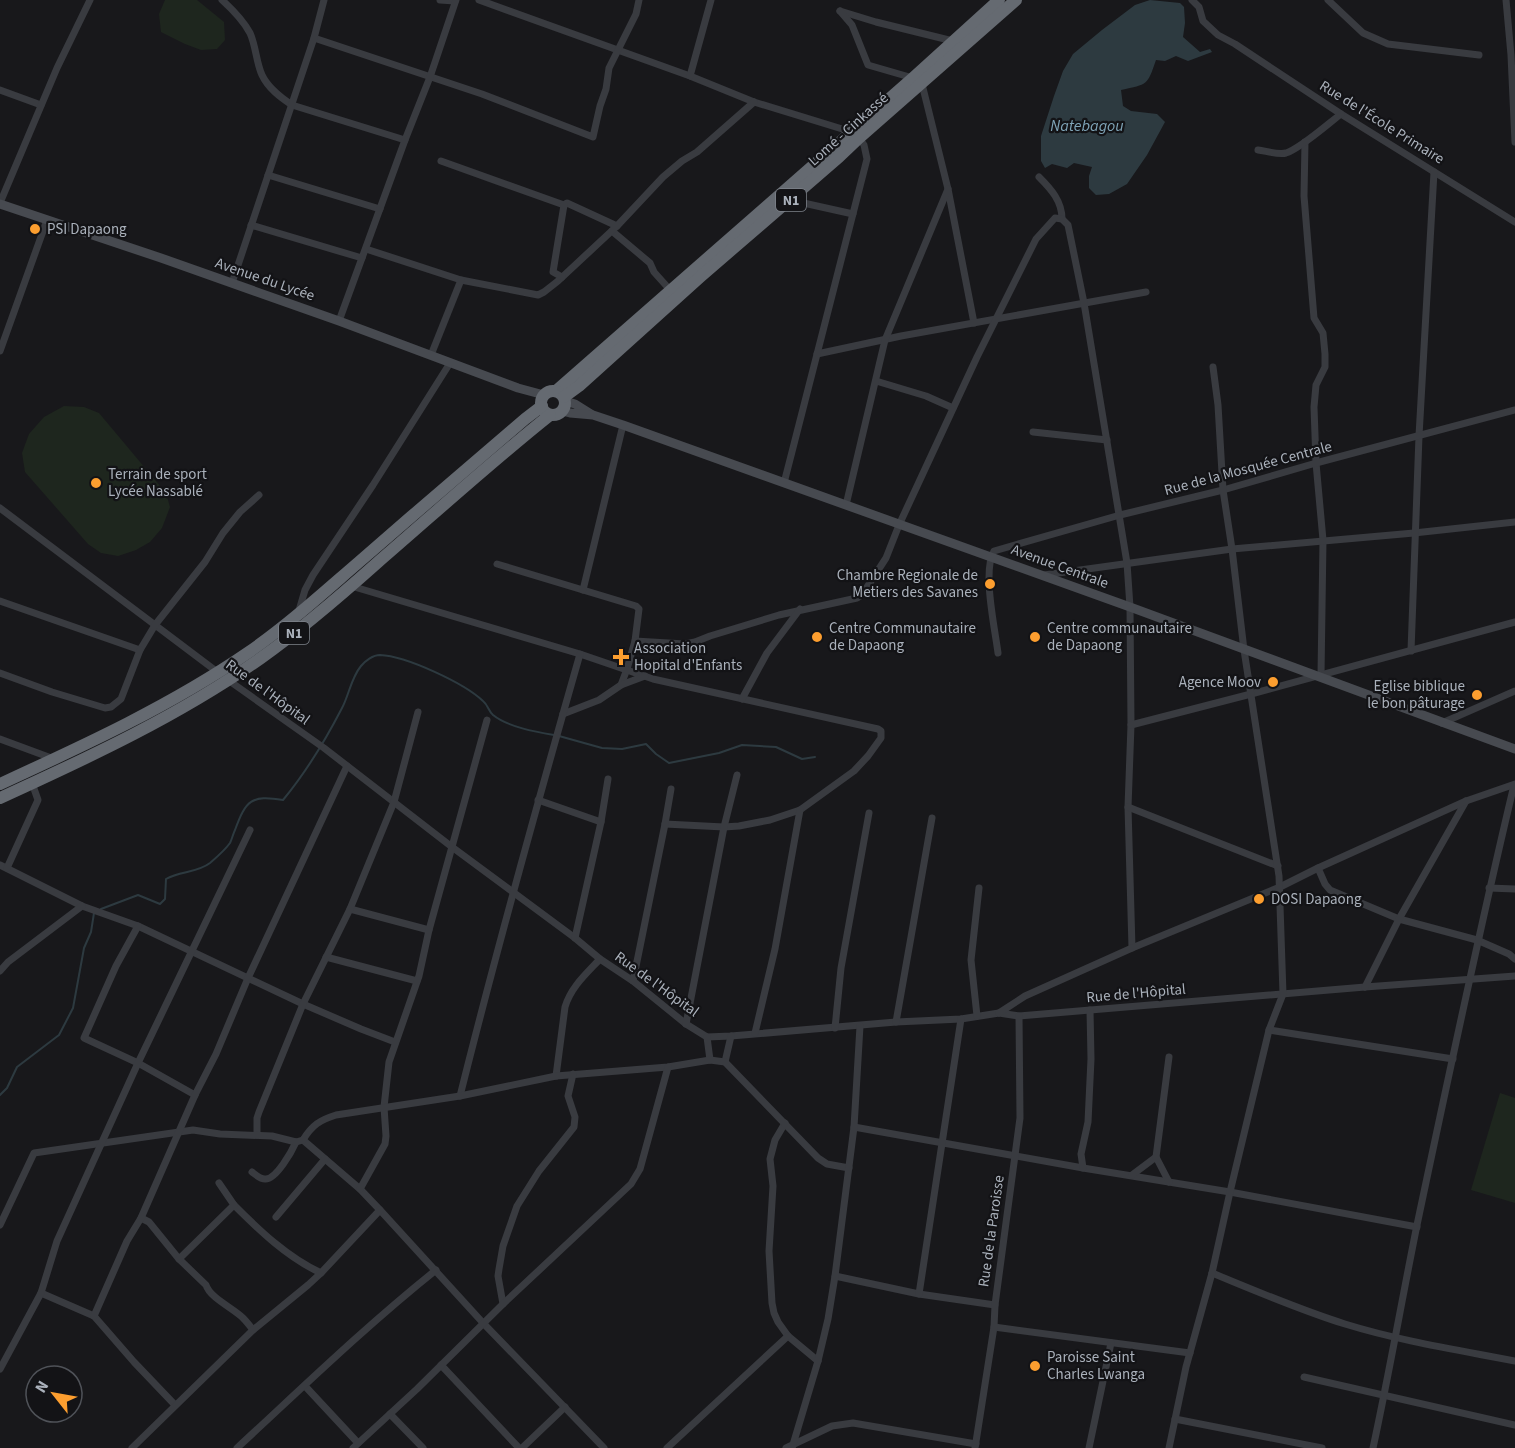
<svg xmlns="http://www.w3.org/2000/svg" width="1515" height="1448" font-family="'Source Sans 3',sans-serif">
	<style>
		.green { fill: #1e261e }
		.water { fill: #2d3a40 }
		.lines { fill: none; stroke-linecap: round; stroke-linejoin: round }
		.stream { stroke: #2d3a40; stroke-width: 2 }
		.street { stroke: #393b40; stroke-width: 7 }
		.secondary { stroke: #474a50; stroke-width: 9 }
		.highway { stroke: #656a71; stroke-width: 12 }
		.poi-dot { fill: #fc9e2f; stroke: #131316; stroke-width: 2 }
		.labels { text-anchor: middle; stroke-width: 4.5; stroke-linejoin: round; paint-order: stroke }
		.shield { fill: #131316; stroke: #7d828a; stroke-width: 1.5 }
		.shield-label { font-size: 14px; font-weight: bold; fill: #aab1bb }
		.street-label { font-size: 15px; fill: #aab1bb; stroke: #131316 }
		.poi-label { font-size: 15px; fill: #aab1bb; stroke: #131316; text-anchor: start }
		.water-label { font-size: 16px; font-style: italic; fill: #7fa4b7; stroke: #131316 }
	</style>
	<rect width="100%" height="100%" fill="#18181b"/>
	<g class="green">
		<path d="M 165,0 L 197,0 L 224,22 L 225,40 L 217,49 L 201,50 L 185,44 L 161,32 L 159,14 Z"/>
		<path d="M 64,406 L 84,407 L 99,413 L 166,493 L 170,507 L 162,528 L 150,542 L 136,550 L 118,556 L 101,553 L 88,544 L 25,472 L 22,453 L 29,434 L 44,417 Z"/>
		<path d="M 1500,1093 L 1515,1098 L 1515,1203 L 1471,1190 Z"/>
	</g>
	<path class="water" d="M 1150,0 L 1180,3 L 1184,7 L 1185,23 L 1183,37 L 1200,52 L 1210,49 L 1212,52 L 1188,61 L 1176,56 L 1165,61 L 1156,60 C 1147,86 1148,84 1121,90 L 1123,106 L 1131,111 L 1157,114 L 1165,122 L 1147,155 L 1127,184 L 1109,194 L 1096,195 L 1089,188 L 1089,176 L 1092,167 L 1074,163 L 1067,168 L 1052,164 L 1045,168 L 1041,161 L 1041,136 L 1054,96 L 1063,71 L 1073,54 L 1102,30 L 1135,5 Z"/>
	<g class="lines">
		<g class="stream">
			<path d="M 559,736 L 602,748 L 622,749 L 646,744 L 656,754 L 669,763 L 719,753 L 742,745 L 776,747 L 802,759 L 815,757"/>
			<path d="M 101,909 L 138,895 L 160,904 L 165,899 L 166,879 C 180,871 197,873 210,863 C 217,857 225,850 230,843 C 232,839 233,834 235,830 C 246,800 251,795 283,800 C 307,771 325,741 342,708 C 349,695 351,678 361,666 C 365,661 373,655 380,655 C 406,656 464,683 483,701 C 488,705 489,712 493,715 C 508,727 536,732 554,735"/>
			<path d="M 0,1095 L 7,1088 L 17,1067 L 59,1035 L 73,1008 L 84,948 L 91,932 L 94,913 L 96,912"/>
		</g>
		<g class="street">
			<path d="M 222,0 C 233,10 243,20 250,33 C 256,46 256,62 262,75 C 268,88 280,97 292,105 L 405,140"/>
			<path d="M 440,0 L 455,1"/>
			<path d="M 479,0 L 690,76 L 754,102 L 852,132"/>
			<path d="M 1192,0 L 1199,7 L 1203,21 L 1218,35 L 1235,44 L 1341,114 L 1515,222"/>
			<path d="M 1328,0 L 1363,33 L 1388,44 L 1479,55"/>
			<path d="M 1506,0 L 1511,55 L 1515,142"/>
			<path d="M 840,11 L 876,22 L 953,41"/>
			<path d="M 840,11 L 852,25 L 868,65 L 913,78"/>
			<path d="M 314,38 L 482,94 L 593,137 L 600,106 L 606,89 L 609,68 L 636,14 L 639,0"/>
			<path d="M 690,76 L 711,0"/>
			<path d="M 922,84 L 948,189 L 974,323"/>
			<path d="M 0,90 L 41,105"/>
			<path d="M 1305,142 L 1304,196 L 1314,318 L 1323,333 L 1325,354 L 1325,367 L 1316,385 L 1314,407 L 1316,463 L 1323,540 L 1321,675"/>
			<path d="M 1258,150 C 1266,151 1278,155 1286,153 C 1300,149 1329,123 1341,114"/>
			<path d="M 441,161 L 564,205 L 567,203 L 617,226"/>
			<path d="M 268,175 L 380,209"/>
			<path d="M 1039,177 C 1051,189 1062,201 1062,219"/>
			<path d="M 790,200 L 853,214"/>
			<path d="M 0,203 L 57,68 L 90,0"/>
			<path d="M 251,225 L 362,258"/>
			<path d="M 612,231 L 650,263 L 654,272 L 671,291"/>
			<path d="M 366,249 L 461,280 L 538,295 L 544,292 L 558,281 L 617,226 L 663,177 L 682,161 L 697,152 L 754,102"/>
			<path d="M 562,277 L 553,272 L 564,205"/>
			<path d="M 232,283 L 314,38 L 324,0"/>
			<path d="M 339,321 L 405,140 L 430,77 L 456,0"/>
			<path d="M 0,351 L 47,220"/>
			<path d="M 817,354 L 901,336 L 1146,292"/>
			<path d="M 431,355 L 461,280"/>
			<path d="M 876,381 L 926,396 L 953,408"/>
			<path d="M 1033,432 L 1107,440"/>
			<path d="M 784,483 L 867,159 L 864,145 L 859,138"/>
			<path d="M 846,505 L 885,340 L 948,189"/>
			<path d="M 0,508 L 228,680 L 324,748 L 452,847 L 575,938 L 600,959 L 633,981 L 686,1024 L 707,1037 L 731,1036 L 896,1022 L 961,1019 L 999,1013 L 1019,1016 L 1365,987 L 1515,976"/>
			<path d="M 497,564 L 636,606 L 639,609 L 635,641 L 627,669 L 621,685 L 599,700 L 563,714"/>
			<path d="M 1044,575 L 1232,549 L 1414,533 L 1515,522"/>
			<path d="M 351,586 L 580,654 L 653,679 L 878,729 L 881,731 L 881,738 L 868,756 L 854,771 L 800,810 L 770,820 L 739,826 L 724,827 L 665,824"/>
			<path d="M 583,590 L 623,425"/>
			<path d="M 0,601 L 140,650 L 155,625 L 205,562 L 223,533 L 240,512 L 259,495"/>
			<path d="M 298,614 L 305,590 L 313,575 L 373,485 L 450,363"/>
			<path d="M 635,641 L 685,644 L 695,642 L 710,636 L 779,615 L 857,598 L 862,595 L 886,558 L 899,525 L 977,357 L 1036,239 L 1055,218 L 1062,219 L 1068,225 L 1084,303 L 1127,563 L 1130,607 L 1131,725 L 1128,807 L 1132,948"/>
			<path d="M 1411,651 L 1419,436 L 1434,172"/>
			<path d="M 998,653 C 995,629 982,571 994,551 L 1120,515 L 1223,490 L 1316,463 L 1515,410"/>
			<path d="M 0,673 L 52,692 L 105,708 L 111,707 L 121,699 L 140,650"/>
			<path d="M 621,685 L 645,676"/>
			<path d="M 742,699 L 767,653 L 800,609"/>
			<path d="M 1442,723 L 1515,691"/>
			<path d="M 1131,725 L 1251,694 L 1515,622"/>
			<path d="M 0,739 L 54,759"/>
			<path d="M 538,800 L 601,822"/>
			<path d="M 1128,807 L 1278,866"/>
			<path d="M 0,865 L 82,906 L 138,926 L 303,1004 L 361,1029 L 395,1042"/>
			<path d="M 7,868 L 38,800 L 32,783"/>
			<path d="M 1318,868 L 1325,884 L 1330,890 L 1399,919 L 1477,940 L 1509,954 L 1515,959"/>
			<path d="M 1489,888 L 1515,889"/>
			<path d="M 350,909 L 429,930"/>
			<path d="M 138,926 L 116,966 L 84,1038 L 138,1063 L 195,1095"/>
			<path d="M 575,938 L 601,822 L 608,779"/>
			<path d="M 326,957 L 417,981"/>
			<path d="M 0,971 L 8,962 L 82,906"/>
			<path d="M 633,981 L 665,824 L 671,789"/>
			<path d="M 1365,987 L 1399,919 L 1466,801"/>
			<path d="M 999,1013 L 1025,996 L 1132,948 L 1280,887 L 1318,868 L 1466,801 L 1515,784"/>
			<path d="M 977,1016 L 971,960 L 979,888"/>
			<path d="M 896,1022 L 932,818"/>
			<path d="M 686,1024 L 724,827 L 737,775"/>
			<path d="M 835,1028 L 841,968 L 869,813"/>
			<path d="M 1269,1030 L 1453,1059"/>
			<path d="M 755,1033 L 775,949 L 800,810"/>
			<path d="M 707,1037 L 710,1060"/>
			<path d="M 725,1062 L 731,1036"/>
			<path d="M 556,1076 L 565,1007 C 571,987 586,974 600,959"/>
			<path d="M 460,1096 C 497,948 538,801 580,654"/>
			<path d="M 785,1123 L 775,1140 L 770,1159 L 773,1186 L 769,1251 L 772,1303 L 774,1313 L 778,1322 L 788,1336 L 818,1361"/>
			<path d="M 854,1127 L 1083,1168 L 1230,1192 L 1417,1227"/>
			<path d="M 257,1135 L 257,1118 L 259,1112 L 303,1004 L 350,909 L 394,802 L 418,712"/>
			<path d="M 303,1140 L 360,1189 L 380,1210 L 484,1324 L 604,1448"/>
			<path d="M 1083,1168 L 1081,1154 L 1088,1122 L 1091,1059 L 1090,1010"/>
			<path d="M 252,1172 C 256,1175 260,1179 265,1179 C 276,1180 292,1151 296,1142"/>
			<path d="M 1132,1175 L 1156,1157"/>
			<path d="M 1169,1182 L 1156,1157 L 1169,1057"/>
			<path d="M 360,1189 L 385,1144 L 386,1136 L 384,1107 L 389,1062 L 419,976 L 429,930 L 487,720"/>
			<path d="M 234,1205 C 260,1231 287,1257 321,1273"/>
			<path d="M 276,1217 L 325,1159"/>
			<path d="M 141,1218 L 149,1222 L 179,1259 L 206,1285 C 210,1298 233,1308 243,1318 C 247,1322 250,1326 253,1330"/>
			<path d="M 0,1225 L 34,1153 L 193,1130 L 220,1134 L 272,1136 L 296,1142 L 303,1140 C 312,1125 320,1120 336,1115 L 460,1096 L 556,1076 L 668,1067 L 710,1060 L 725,1062 L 818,1158 L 827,1164 L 849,1168"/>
			<path d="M 179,1259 L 234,1205 L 219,1183"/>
			<path d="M 1212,1273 C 1256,1291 1300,1310 1345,1324 C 1400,1341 1458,1350 1515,1361"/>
			<path d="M 835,1276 L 919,1294 L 995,1305"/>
			<path d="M 41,1293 L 94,1316 L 134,1362 L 175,1405"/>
			<path d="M 919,1294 L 961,1019"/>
			<path d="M 503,1304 L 498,1276 L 499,1269 L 503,1246 L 517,1206 L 539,1171 L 574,1127 L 575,1117 L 568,1096 L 573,1074"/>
			<path d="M 94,1316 L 127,1241 L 141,1218 L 195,1095 L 216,1054 L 248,978 L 347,766"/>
			<path d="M 994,1327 L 1190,1353"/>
			<path d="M 441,1365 L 519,1448"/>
			<path d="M 0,1369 L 41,1293 L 57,1241 L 138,1063 L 250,830"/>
			<path d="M 1304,1377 L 1515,1425"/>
			<path d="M 305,1386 L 358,1443"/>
			<path d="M 390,1414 L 423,1448"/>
			<path d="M 1175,1419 L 1322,1448"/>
			<path d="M 132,1448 L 253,1330 L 308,1285 L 321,1273 L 380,1210"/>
			<path d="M 237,1448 C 302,1388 366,1326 436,1270"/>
			<path d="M 353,1448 L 417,1389 L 503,1304 L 631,1184 L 640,1169 L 668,1067"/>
			<path d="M 522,1448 L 565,1407"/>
			<path d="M 667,1448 L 788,1336"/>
			<path d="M 786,1448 L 832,1426 L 853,1423 L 976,1444"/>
			<path d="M 792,1448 L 818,1361 L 828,1319 L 835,1276 L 854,1127 L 860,1026"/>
			<path d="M 975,1448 L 994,1327 L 995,1305 L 1020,1118 L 1019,1016"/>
			<path d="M 1089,1448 L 1111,1343"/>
			<path d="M 1169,1448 L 1186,1367 L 1212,1273 L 1230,1192 L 1269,1030 L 1283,994 L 1279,876 L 1244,650 L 1232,549 L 1223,490 L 1218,405 L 1213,367"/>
			<path d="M 1373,1448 C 1389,1374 1402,1299 1417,1225 C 1448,1078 1479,931 1514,785"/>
		</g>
		<g class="secondary">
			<path d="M 0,204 L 161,258 L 339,321 L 518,388 L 544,395"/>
			<path d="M 565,401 L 575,404 L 591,414"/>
			<path d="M 562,411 L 570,413 L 593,415 L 623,425 L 1130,607 L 1515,749"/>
		</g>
		<g class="highway">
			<path d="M 556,391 L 913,78 L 999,0"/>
			<circle cx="553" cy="403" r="12"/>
			<path d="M 564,397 L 579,386 L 700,277 L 839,157 L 859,138 L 1016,0"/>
			<path d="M 0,784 C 85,745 172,705 249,652 C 288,625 323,593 359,562 C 414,514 469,467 525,419 L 542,406"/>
			<path d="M 0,798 C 90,757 180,715 261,658 C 302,629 340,596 377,563 C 435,513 491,462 550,415"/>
		</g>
	</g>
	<g class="poi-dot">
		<circle cx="35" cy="229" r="6"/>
		<circle cx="96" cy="483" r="6"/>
		<circle cx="990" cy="584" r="6"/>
		<circle cx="817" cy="637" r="6"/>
		<circle cx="1035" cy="637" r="6"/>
		<path d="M618 648h6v6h6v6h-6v6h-6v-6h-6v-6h6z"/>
		<circle cx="1273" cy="682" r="6"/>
		<circle cx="1477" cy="695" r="6"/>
		<circle cx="1259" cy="899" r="6"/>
		<circle cx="1035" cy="1366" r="6"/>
	</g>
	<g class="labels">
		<g class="shield">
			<rect x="776" y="189" width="30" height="22" rx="4.5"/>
			<rect x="279" y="622" width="30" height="22" rx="4.5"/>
		</g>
		<g class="shield-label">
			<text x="791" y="205">N1</text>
			<text x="294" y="638">N1</text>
		</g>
		<g class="street-label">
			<text transform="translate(1382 122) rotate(32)" y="5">Rue de l'École Primaire</text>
			<text transform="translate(848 129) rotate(-42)" y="5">Lomé - Cinkassé</text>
			<text transform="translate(265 279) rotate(19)" y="5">Avenue du Lycée</text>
			<text transform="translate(1248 468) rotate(-15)" y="5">Rue de la Mosquée Centrale</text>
			<text transform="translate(1060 566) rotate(20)" y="5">Avenue Centrale</text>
			<text transform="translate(268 692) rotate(36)" y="5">Rue de l'Hôpital</text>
			<text transform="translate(657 984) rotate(36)" y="5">Rue de l'Hôpital</text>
			<text transform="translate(1136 993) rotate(-5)" y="5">Rue de l'Hôpital</text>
			<text transform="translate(991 1231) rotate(-82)" y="5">Rue de la Paroisse</text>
		</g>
		<g class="poi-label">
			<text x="47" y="234">PSI Dapaong</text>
			<text x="108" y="479">Terrain de sport<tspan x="108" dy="17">Lycée Nassablé</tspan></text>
			<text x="978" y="580" text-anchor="end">Chambre Regionale de<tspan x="978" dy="17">Metiers des Savanes</tspan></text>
			<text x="829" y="633">Centre Communautaire<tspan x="829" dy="17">de Dapaong</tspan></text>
			<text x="1047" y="633">Centre communautaire<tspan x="1047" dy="17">de Dapaong</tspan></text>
			<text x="634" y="653">Association<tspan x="634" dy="17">Hopital d'Enfants</tspan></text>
			<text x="1261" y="687" text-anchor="end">Agence Moov</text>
			<text x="1465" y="691" text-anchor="end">Eglise biblique<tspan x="1465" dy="17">le bon pâturage</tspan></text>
			<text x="1271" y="904">DOSI Dapaong</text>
			<text x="1047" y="1362">Paroisse Saint<tspan x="1047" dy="17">Charles Lwanga</tspan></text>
		</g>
		<g class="water-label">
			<text x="1087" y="131">Natebagou</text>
		</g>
	</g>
	<g transform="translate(54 1394) rotate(301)"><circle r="28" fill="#131316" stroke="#4f5258" stroke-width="1.5"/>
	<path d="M0-4.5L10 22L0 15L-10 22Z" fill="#fc9e2f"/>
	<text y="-9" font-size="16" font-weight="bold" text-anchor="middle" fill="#aab1bb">N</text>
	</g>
</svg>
